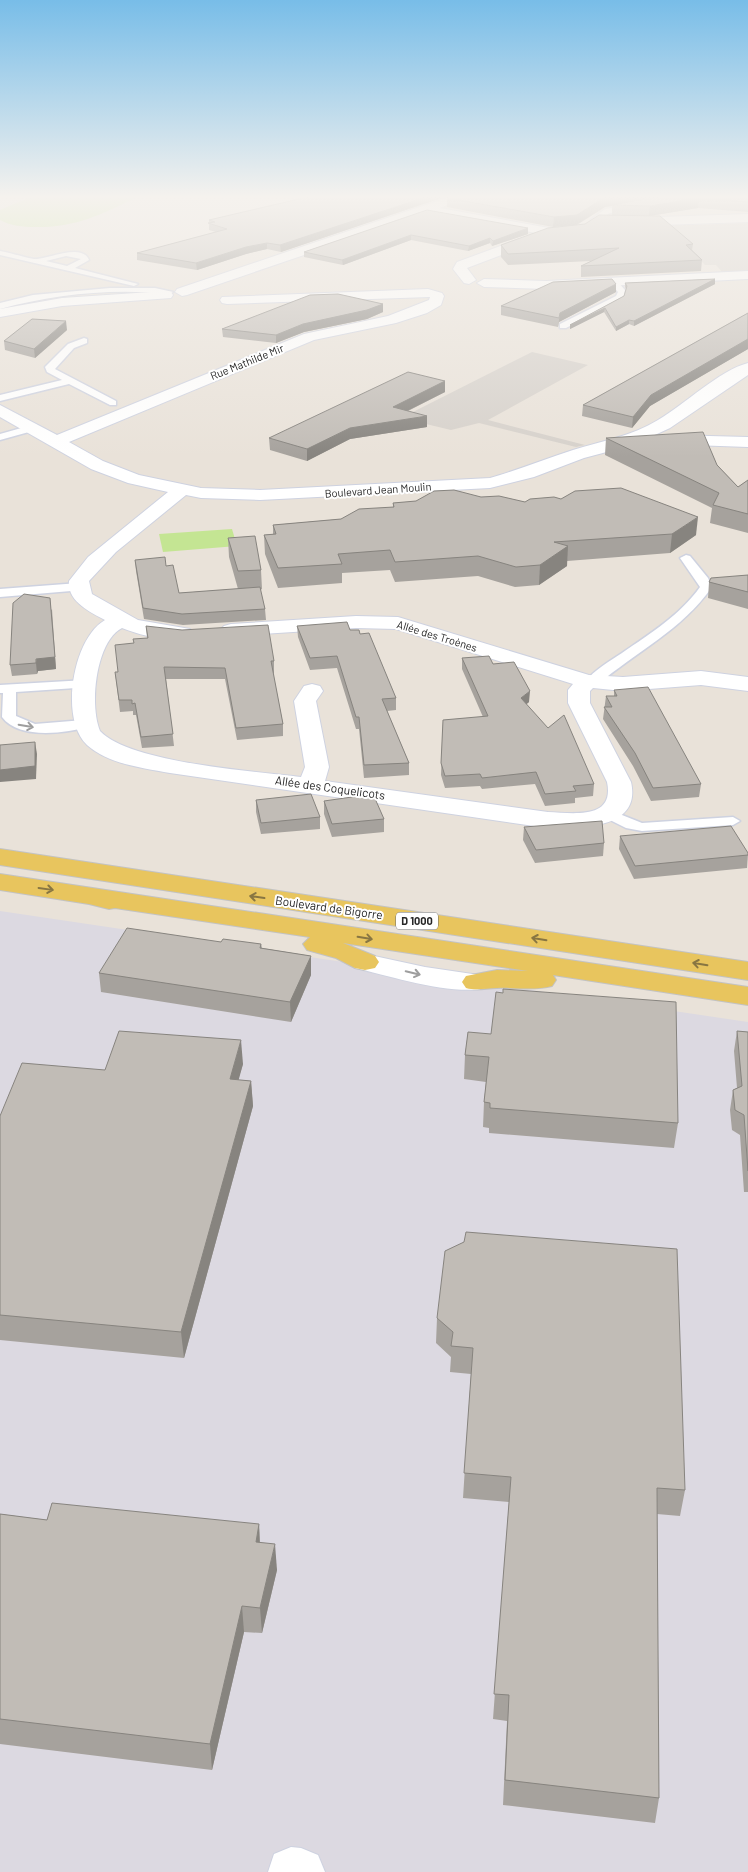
<svg xmlns="http://www.w3.org/2000/svg" width="748" height="1872" font-family="Barlow,sans-serif">
	<style>
		.industrial { fill: #dcd9e1 }
		.pitch { fill: #c4e593 }
		.plaza { fill: #d6d1cb }
		.lines { fill: none; stroke-linecap: round; stroke-linejoin: round }
		.lane-casing { stroke: #ced2e0; stroke-width: 3 }
		.street-casing { stroke: #ced2e0; stroke-width: 2 }
		.primary-casing { stroke: #c3c3c3; stroke-width: 2 }
		.lane { fill: #fff; fill-rule: evenodd }
		.street { fill: #fff; fill-rule: evenodd }
		.primary { fill: #e8c55e; fill-rule: evenodd }
		.wall { fill: #a6a29d }
		.shaded-wall { fill: #87847f }
		.building { fill: #c1bcb6; stroke: #87847f }
		.oneway { stroke: #9e9e9e }
		.oneway2 { stroke: #887642 }
		.labels { text-anchor: middle; stroke-width: 4; stroke-linejoin: round; paint-order: stroke }
		.far-street-label { font-size: 11px; fill: #272727; stroke: #fff }
		.shield { fill: #fff; stroke: #686868; stroke-width: 1 }
		.shield-label { font-size: 11px; font-weight: bold; fill: #272727 }
		.street-label { font-size: 12px; fill: #272727; stroke: #fff }
	</style>
	<rect width="100%" height="100%" fill="#e9e2d9"/>
	<path class="industrial" d="M 0,911 L 748,1022 L 748,1872 L 0,1872 Z"/>
	<g class="pitch">
		<path d="M 35,195 L 135,195 L 135,198 C 100,215 75,228 34,227 C 23,227 11,226 0,220 L 0,210 Z"/>
		<path d="M 232,529 L 237,546 L 163,552 L 159,534 Z"/>
	</g>
	<g class="plaza">
		<path d="M 686,223 L 695,225 L 748,223 L 748,273 L 723,273 L 716,265 L 705,265 L 667,225 Z"/>
		<path d="M 532,352 L 588,365 L 488,420 L 585,445 L 576,447 L 479,423 L 451,430 L 401,418 Z"/>
	</g>
	<g class="lines">
		<g class="lane-casing">
			<g id="lane">
				<path d="M 670,195 L 676,195 L 678,199 L 671,202 L 610,213 L 595,222 L 591,220 L 605,209 L 670,198 Z"/>
				<path d="M 0,251 C 11,253 23,257 34,259 C 47,260 82,242 89,260 L 75,268 L 138,284 L 134,286 L 0,255 ZM 66,256 L 81,259 L 67,266 L 46,261 Z"/>
				<path d="M 610,280 L 616,280 L 625,290 L 623,299 L 566,328 L 560,328 L 560,324 L 616,296 L 618,292 L 609,282 Z"/>
				<path d="M 110,288 L 155,288 L 173,292 L 169,294 C 113,288 54,294 0,309 L 0,303 L 33,295 Z"/>
				<path d="M 84,338 L 87,339 L 87,343 L 74,348 L 55,369 L 116,401 L 116,405 L 110,405 L 69,384 L 0,401 L 0,395 L 62,380 L 47,372 L 45,367 L 68,344 Z"/>
				<path d="M 32,425 L 37,428 L 36,430 L 0,440 L 0,434 Z"/>
				<path d="M 686,555 L 690,556 L 708,578 L 712,587 C 682,630 636,652 597,685 L 587,685 L 585,682 C 594,670 610,661 622,653 C 651,633 680,615 700,587 L 680,558 Z"/>
				<path d="M 79,583 L 83,584 L 83,590 L 0,597 L 0,589 Z"/>
				<path d="M 86,680 L 91,681 L 93,684 L 91,687 L 16,692 L 16,716 L 35,724 L 84,720 L 89,721 L 91,724 L 89,727 C 65,733 19,740 2,717 L 3,693 L 0,693 L 0,685 Z"/>
				<path d="M 607,809 L 642,823 L 733,817 L 740,821 L 733,825 L 642,831 L 626,828 L 602,816 L 600,813 Z"/>
			</g>
		</g>
		<g class="street-casing">
			<g id="street">
				<path d="M 455,195 L 472,195 L 440,208 L 549,228 L 555,232 L 549,236 L 539,234 L 542,237 L 541,240 L 467,268 L 476,280 L 469,284 L 464,283 L 453,269 L 457,262 L 536,233 L 427,213 L 187,295 L 182,296 L 175,292 L 177,289 Z"/>
				<path d="M 748,214 L 748,222 L 630,226 L 624,222 L 630,218 Z"/>
				<path d="M 748,271 L 748,279 L 546,289 L 484,287 L 477,283 L 484,279 L 546,281 Z"/>
				<path d="M 428,289 L 442,293 L 444,296 L 441,305 L 427,313 L 396,323 L 314,340 L 69,442 L 103,461 L 139,475 L 201,488 L 260,490 L 490,478 C 518,470 545,459 573,450 C 602,441 632,436 658,420 C 684,405 720,370 748,363 L 748,375 L 670,428 L 633,445 L 584,458 L 534,477 L 490,488 L 260,500 L 201,498 L 186,495 L 116,552 L 89,581 L 92,594 L 138,620 L 190,629 L 194,633 L 190,637 C 169,643 143,636 122,628 C 96,641 89,705 100,731 C 130,763 254,771 301,777 L 305,767 L 294,701 L 304,686 L 312,684 L 320,686 L 323,691 L 316,701 L 329,767 L 325,781 L 548,812 C 573,813 615,820 607,782 L 568,703 L 568,690 L 573,684 L 396,629 L 356,628 L 231,636 L 224,634 L 220,630 L 224,626 L 231,624 L 356,616 L 398,617 L 589,675 L 623,677 L 701,671 L 748,677 L 748,691 L 701,685 L 623,691 L 593,688 L 590,691 L 590,703 L 631,782 C 642,830 579,828 548,828 L 170,773 C 143,768 108,764 87,745 C 59,719 73,638 105,620 C 90,612 67,601 69,581 L 88,557 L 168,492 L 128,483 L 91,469 L 0,417 L 0,405 L 57,435 L 304,334 L 388,316 L 429,300 L 430,297 L 227,304 L 222,303 L 220,300 L 222,297 Z"/>
				<path d="M 166,291 L 171,292 L 173,295 L 171,298 L 62,306 L 0,317 L 0,309 L 62,298 Z"/>
				<path d="M 670,435 L 748,437 L 748,447 L 664,444 L 661,440 L 664,436 Z"/>
				<path d="M 365,954 L 425,967 L 486,976 L 490,982 L 486,988 C 453,996 389,976 355,968 L 351,962 L 355,956 Z"/>
				<path d="M 291,1847 L 301,1848 L 318,1855 L 325,1872 L 268,1872 L 274,1854 Z"/>
			</g>
		</g>
		<g class="primary-casing">
			<g id="primary">
				<path d="M 0,849 L 748,962 L 748,980 L 0,865 Z"/>
				<path d="M 0,874 L 748,987 L 748,1005 L 553,975 L 556,980 L 552,986 C 534,991 516,987 497,988 C 486,988 477,991 466,988 L 462,982 L 466,976 L 497,970 L 528,971 L 343,943 L 375,956 L 379,962 L 375,968 L 365,970 L 355,968 L 336,958 L 307,950 L 303,944 L 310,937 L 115,908 L 109,909 L 89,904 L 0,890 Z"/>
			</g>
		</g>
		<use href="#lane" class="lane"/>
		<use href="#street" class="street"/>
		<use href="#primary" class="primary"/>
	</g>
	<g class="wall">
		<path d="M 316,195 L 450,195 L 281,252 L 267,249 L 246,254 L 197,270 L 137,260 L 137,253 L 216,232 L 209,230 L 209,220 Z"/>
		<path d="M 727,195 L 748,195 L 748,212 L 698,208 L 649,216 L 612,215 L 612,206 L 605,207 L 577,225 L 693,244 L 692,250 L 702,260 L 701,271 L 581,277 L 581,266 L 591,261 L 508,265 L 501,257 L 501,245 L 567,226 L 553,227 L 447,207 L 447,198 L 728,195 Z"/>
		<path d="M 427,210 L 528,234 L 492,246 L 490,243 L 468,251 L 411,240 L 343,265 L 304,257 L 304,252 Z"/>
		<path d="M 715,279 L 715,284 L 634,326 L 629,324 L 616,331 L 604,312 L 570,329 L 570,325 L 624,296 L 626,289 L 625,287 L 625,283 Z"/>
		<path d="M 616,292 L 559,322 L 558,327 L 501,315 L 501,306 Z"/>
		<path d="M 383,312 L 367,319 L 304,332 L 276,343 L 223,337 L 222,329 Z"/>
		<path d="M 748,313 L 748,349 L 650,406 L 632,428 L 582,416 L 583,405 Z"/>
		<path d="M 67,330 L 35,358 L 5,350 L 4,341 Z"/>
		<path d="M 445,381 L 445,392 L 408,411 L 427,427 L 350,439 L 307,461 L 270,450 L 269,438 Z"/>
		<path d="M 606,438 L 717,465 L 738,487 L 748,480 L 748,533 L 710,523 L 712,508 L 605,455 Z"/>
		<path d="M 481,497 L 525,502 L 696,535 L 670,553 L 567,561 L 567,566 L 539,585 L 515,587 L 478,576 L 395,582 L 390,570 L 342,573 L 342,583 L 278,588 L 265,554 L 264,535 L 273,534 L 273,525 L 341,519 L 393,507 L 393,503 Z"/>
		<path d="M 228,538 L 261,570 L 262,589 L 260,590 L 265,609 L 266,620 L 183,625 L 144,619 L 136,571 L 135,560 L 179,593 L 238,589 L 229,557 Z"/>
		<path d="M 748,575 L 748,609 L 708,598 L 709,582 Z"/>
		<path d="M 52,609 L 56,669 L 38,671 L 37,674 L 12,676 L 10,665 Z"/>
		<path d="M 146,626 L 274,661 L 274,673 L 273,673 L 283,724 L 283,736 L 237,740 L 225,679 L 166,679 L 174,746 L 142,748 L 136,715 L 133,715 L 133,711 L 120,712 L 115,672 L 118,672 L 134,643 L 147,638 Z"/>
		<path d="M 297,626 L 350,630 L 360,634 L 396,698 L 396,710 L 387,711 L 409,763 L 409,775 L 364,778 L 359,729 L 356,729 L 337,668 L 310,670 L 298,637 Z"/>
		<path d="M 462,658 L 493,664 L 529,702 L 526,704 L 594,784 L 593,796 L 575,798 L 575,803 L 545,806 L 535,784 L 482,789 L 480,786 L 445,788 L 441,775 L 443,720 L 483,717 L 462,669 Z"/>
		<path d="M 614,690 L 701,784 L 699,797 L 651,801 L 633,766 L 603,719 L 606,696 L 614,696 Z"/>
		<path d="M 256,800 L 320,817 L 320,829 L 261,834 L 256,812 Z"/>
		<path d="M 324,801 L 384,819 L 384,832 L 332,837 L 324,814 Z"/>
		<path d="M 524,827 L 604,843 L 603,856 L 535,863 L 523,840 Z"/>
		<path d="M 620,836 L 748,853 L 747,868 L 634,879 L 619,849 Z"/>
		<path d="M 221,942 L 261,944 L 262,948 L 311,956 L 311,975 L 291,1022 L 101,992 L 99,973 Z"/>
		<path d="M 737,1031 L 748,1032 L 748,1192 L 744,1192 L 740,1135 L 732,1130 L 730,1110 L 733,1090 L 737,1088 L 734,1051 Z"/>
		<path d="M 468,1032 L 678,1123 L 674,1148 L 489,1133 L 489,1128 L 483,1127 L 484,1102 L 486,1082 L 464,1079 L 465,1055 Z"/>
		<path d="M 243,1064 L 238,1080 L 251,1081 L 253,1106 L 184,1358 L 0,1340 L 0,1116 L 105,1070 Z"/>
		<path d="M 437,1318 L 685,1490 L 680,1516 L 657,1514 L 659,1798 L 655,1823 L 503,1805 L 507,1721 L 493,1719 L 509,1502 L 463,1498 L 471,1374 L 450,1372 L 451,1357 L 436,1343 Z"/>
		<path d="M 0,1514 L 47,1520 L 259,1524 L 260,1543 L 277,1570 L 262,1633 L 244,1632 L 212,1770 L 0,1744 Z"/>
	</g>
	<g class="shaded-wall">
		<path d="M 432,195 L 450,195 L 281,252 L 280,245 Z"/>
		<path d="M 621,195 L 669,195 L 612,205 L 612,206 L 605,207 L 576,225 L 553,227 L 554,217 L 605,197 Z"/>
		<path d="M 699,198 L 698,208 L 649,216 L 650,206 Z"/>
		<path d="M 528,228 L 528,234 L 492,246 L 493,241 Z"/>
		<path d="M 411,235 L 411,240 L 343,265 L 342,260 Z"/>
		<path d="M 490,238 L 490,243 L 468,251 L 469,246 Z"/>
		<path d="M 267,243 L 267,249 L 246,254 L 197,270 L 196,263 L 246,247 Z"/>
		<path d="M 715,279 L 715,284 L 634,326 L 634,321 Z"/>
		<path d="M 616,284 L 616,292 L 559,322 L 558,327 L 560,313 Z"/>
		<path d="M 383,304 L 383,312 L 367,319 L 304,332 L 276,343 L 276,335 L 303,324 Z"/>
		<path d="M 605,308 L 604,312 L 570,329 L 570,325 Z"/>
		<path d="M 629,320 L 629,324 L 616,331 L 616,327 Z"/>
		<path d="M 66,321 L 67,330 L 35,358 L 34,349 Z"/>
		<path d="M 748,339 L 748,349 L 650,406 L 632,428 L 633,417 L 651,395 Z"/>
		<path d="M 445,381 L 445,392 L 393,418 L 393,407 Z"/>
		<path d="M 427,416 L 427,427 L 350,439 L 307,461 L 307,449 L 350,428 Z"/>
		<path d="M 698,517 L 696,535 L 670,553 L 672,534 Z"/>
		<path d="M 568,546 L 567,566 L 539,585 L 540,565 Z"/>
		<path d="M 50,598 L 56,669 L 38,671 L 37,674 L 36,663 Z"/>
		<path d="M 530,691 L 529,702 L 521,709 L 521,698 Z"/>
		<path d="M 35,742 L 37,754 L 36,779 L 0,782 L 0,770 Z"/>
		<path d="M 311,956 L 311,975 L 291,1022 L 290,1002 Z"/>
		<path d="M 241,1040 L 243,1064 L 232,1104 L 230,1079 Z"/>
		<path d="M 251,1081 L 253,1106 L 184,1358 L 181,1332 Z"/>
		<path d="M 259,1524 L 260,1550 L 256,1542 Z"/>
		<path d="M 275,1544 L 277,1570 L 262,1633 L 260,1608 Z"/>
		<path d="M 242,1606 L 244,1632 L 212,1770 L 210,1744 Z"/>
	</g>
	<g class="building">
		<path d="M 316,195 L 432,195 L 280,245 L 267,243 L 246,247 L 196,263 L 137,253 L 227,229 L 208,223 L 215,222 L 209,220 Z"/>
		<path d="M 454,195 L 621,195 L 605,197 L 577,215 L 554,217 L 447,198 Z"/>
		<path d="M 669,195 L 726,195 L 748,197 L 748,202 L 699,198 L 650,206 L 612,205 Z"/>
		<path d="M 427,210 L 528,228 L 493,241 L 490,238 L 469,246 L 411,235 L 342,260 L 304,252 Z"/>
		<path d="M 599,215 L 660,216 L 693,244 L 686,245 L 702,260 L 581,266 L 619,248 L 508,254 L 501,245 L 548,228 L 585,224 Z"/>
		<path d="M 612,279 L 616,284 L 560,313 L 559,318 L 501,306 L 553,282 Z"/>
		<path d="M 715,279 L 634,321 L 629,320 L 616,327 L 605,308 L 570,325 L 624,296 L 627,286 L 625,283 Z"/>
		<path d="M 338,294 L 383,304 L 367,310 L 303,324 L 276,335 L 222,329 L 310,295 Z"/>
		<path d="M 748,313 L 748,339 L 651,395 L 633,417 L 583,405 Z"/>
		<path d="M 32,319 L 66,321 L 34,349 L 4,341 Z"/>
		<path d="M 408,372 L 445,381 L 393,407 L 427,416 L 350,428 L 307,449 L 269,438 Z"/>
		<path d="M 703,432 L 717,465 L 738,487 L 748,480 L 748,514 L 713,505 L 719,493 L 606,438 Z"/>
		<path d="M 621,488 L 698,517 L 672,534 L 554,542 L 568,546 L 540,565 L 516,567 L 478,556 L 395,562 L 390,550 L 338,554 L 342,564 L 278,568 L 264,535 L 276,534 L 273,525 L 341,519 L 359,509 L 394,507 L 393,503 L 416,501 L 434,491 L 454,490 L 481,497 L 499,496 L 525,502 L 530,499 L 554,497 L 561,499 L 575,491 Z"/>
		<path d="M 255,536 L 261,570 L 238,571 L 228,538 Z"/>
		<path d="M 165,557 L 166,566 L 173,565 L 179,593 L 260,587 L 265,609 L 182,614 L 143,608 L 135,560 Z"/>
		<path d="M 748,575 L 748,592 L 709,582 L 711,578 Z"/>
		<path d="M 24,594 L 50,598 L 55,657 L 36,659 L 36,663 L 10,665 L 13,603 Z"/>
		<path d="M 347,622 L 350,630 L 359,630 L 360,634 L 369,633 L 396,698 L 382,699 L 409,763 L 364,765 L 359,717 L 356,717 L 337,656 L 310,658 L 297,626 Z"/>
		<path d="M 268,625 L 274,661 L 271,661 L 283,724 L 236,728 L 225,668 L 164,667 L 173,734 L 141,737 L 135,703 L 132,704 L 132,700 L 119,700 L 115,672 L 118,672 L 115,645 L 134,643 L 133,639 L 148,638 L 146,626 L 182,630 Z"/>
		<path d="M 489,656 L 493,664 L 514,662 L 530,691 L 521,698 L 548,728 L 564,715 L 594,784 L 573,786 L 576,791 L 545,794 L 536,772 L 482,778 L 480,774 L 445,776 L 441,763 L 443,720 L 488,716 L 462,658 Z"/>
		<path d="M 648,687 L 701,784 L 653,788 L 635,753 L 604,707 L 612,707 L 606,696 L 617,696 L 614,690 Z"/>
		<path d="M 35,742 L 35,766 L 0,770 L 0,745 Z"/>
		<path d="M 311,794 L 320,817 L 261,823 L 256,800 Z"/>
		<path d="M 373,794 L 384,819 L 332,824 L 324,801 Z"/>
		<path d="M 602,821 L 604,843 L 536,850 L 524,827 Z"/>
		<path d="M 731,826 L 748,853 L 748,855 L 635,866 L 620,836 Z"/>
		<path d="M 127,928 L 221,942 L 223,939 L 261,944 L 260,948 L 311,956 L 290,1002 L 99,973 Z"/>
		<path d="M 503,989 L 676,1002 L 678,1123 L 490,1108 L 490,1103 L 484,1102 L 489,1057 L 465,1055 L 468,1032 L 491,1034 L 496,992 L 503,993 Z"/>
		<path d="M 119,1031 L 241,1040 L 230,1079 L 251,1081 L 181,1332 L 0,1315 L 0,1116 L 22,1063 L 105,1070 Z"/>
		<path d="M 737,1031 L 748,1032 L 748,1171 L 744,1115 L 735,1110 L 733,1090 L 742,1086 Z"/>
		<path d="M 466,1232 L 677,1249 L 685,1490 L 657,1488 L 659,1798 L 505,1780 L 509,1695 L 494,1694 L 511,1477 L 464,1473 L 473,1348 L 451,1346 L 453,1332 L 437,1318 L 445,1251 L 464,1242 Z"/>
		<path d="M 52,1503 L 259,1524 L 256,1542 L 275,1544 L 260,1608 L 242,1606 L 210,1744 L 0,1719 L 0,1514 L 47,1520 Z"/>
	</g>
	<defs><path id="oneway-shaft" d="M-6 0H5M1.5-3L5.5 0L1.5 3" fill="none" stroke-width="1.6" stroke-linecap="round" stroke-linejoin="round" transform="scale(1.25)"/></defs>
	<g class="oneway">
		<use href="#oneway-shaft" transform="translate(26 726) rotate(10)"/>
		<use href="#oneway-shaft" transform="translate(413 973) rotate(13)"/>
	</g>
	<g class="oneway2">
		<use href="#oneway-shaft" transform="translate(46 889) rotate(8)"/>
		<use href="#oneway-shaft" transform="translate(257 897) rotate(-172)"/>
		<use href="#oneway-shaft" transform="translate(365 938) rotate(9)"/>
		<use href="#oneway-shaft" transform="translate(539 939) rotate(-171)"/>
		<use href="#oneway-shaft" transform="translate(700 964) rotate(-171)"/>
	</g>
	<linearGradient id="sky" x2="0" y2="1"><stop stop-color="#78bde8"/><stop offset="0.43" stop-color="#f5f2ee"/><stop offset="1" stop-color="#f5f2ee" stop-opacity="0"/></linearGradient>
	<rect width="748" height="457" fill="url(#sky)"/>
	<g class="labels">
		<g class="far-street-label">
			<text transform="translate(247 362) rotate(-22)" y="4">Rue Mathilde Mir</text>
			<text transform="translate(378 490) rotate(-4)" y="4">Boulevard Jean Moulin</text>
			<text transform="translate(437 636) rotate(17)" y="4">Allée des Troènes</text>
		</g>
		<rect class="shield" x="396" y="912.5" width="42" height="17" rx="4"/>
		<g class="shield-label">
			<text x="417" y="925">D 1000</text>
		</g>
		<g class="street-label">
			<text transform="translate(330 788) rotate(8)" y="4">Allée des Coquelicots</text>
			<text transform="translate(329 908) rotate(8)" y="4">Boulevard de Bigorre</text>
		</g>
	</g>
</svg>
